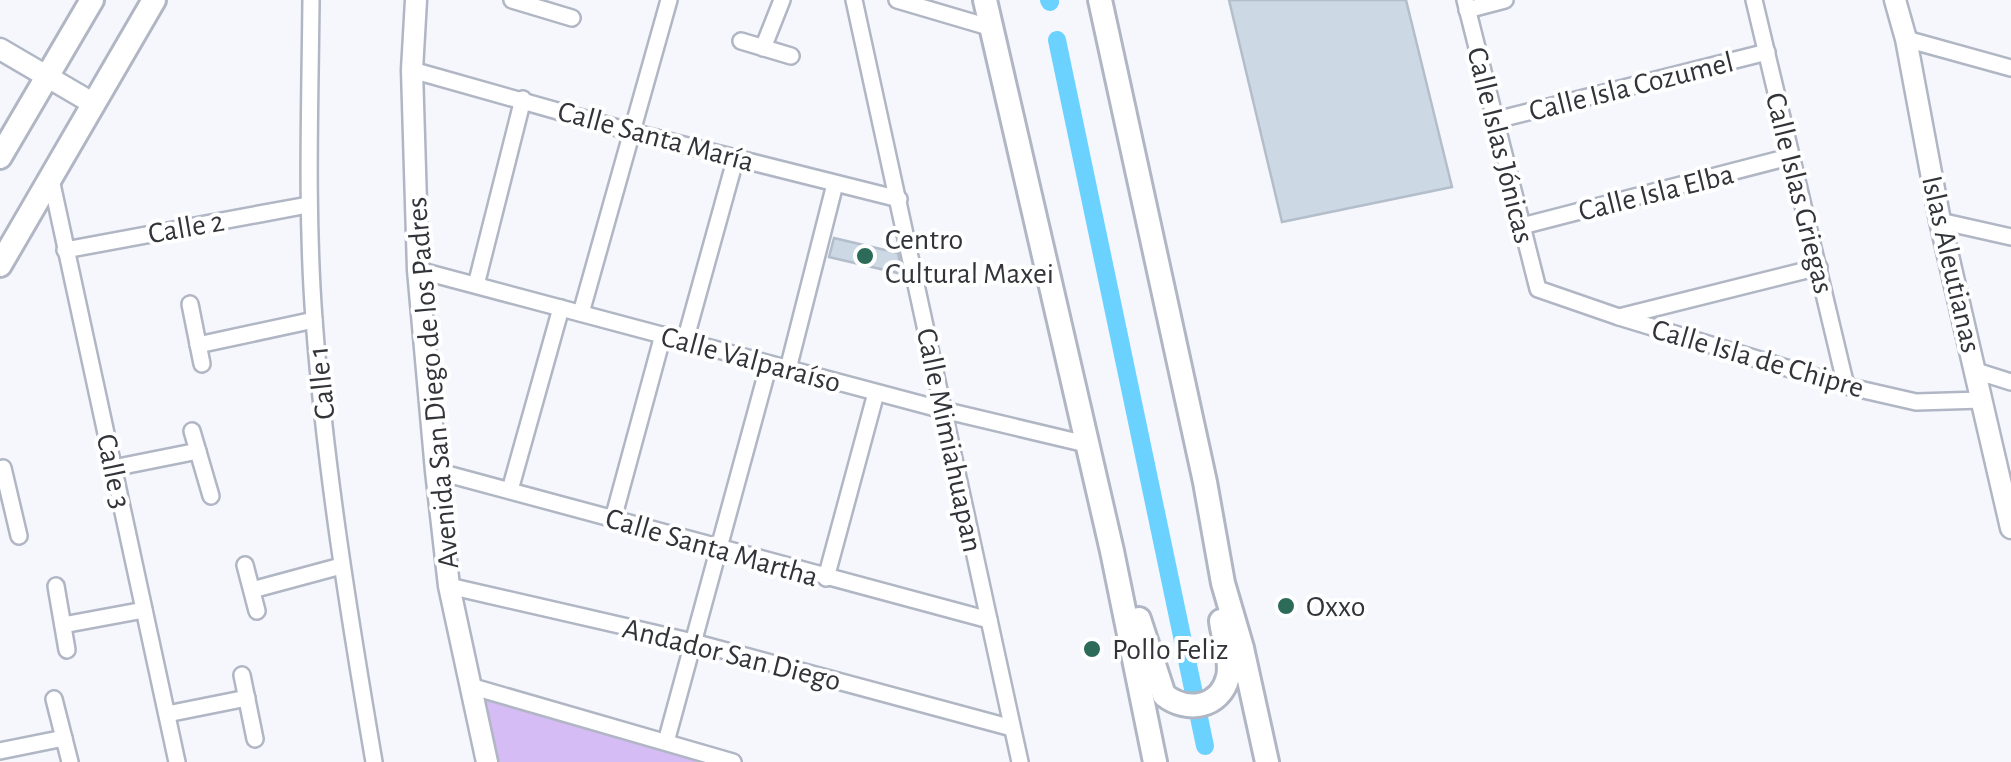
<svg xmlns="http://www.w3.org/2000/svg" width="2011" height="762" font-family="'Alegreya Sans',sans-serif">
	<style>
		.green { fill: #d6bcf4 }
		.lines { fill: none; stroke-linecap: round; stroke-linejoin: round }
		.canal { stroke: #6bd2ff; stroke-width: 18 }
		.building { fill: #ccd8e4; stroke: #b3beca; stroke-width: 2.5 }
		.minor-casing { stroke: #b0b6c4; stroke-width: 20 }
		.tertiary-casing { stroke: #b0b6c4; stroke-width: 25 }
		.secondary-casing { stroke: #b0b6c4; stroke-width: 28 }
		.minor { stroke: #fff; stroke-width: 15 }
		.tertiary { stroke: #fff; stroke-width: 20 }
		.secondary { stroke: #fff; stroke-width: 22 }
		.poi-dot { fill: #2c6b57; stroke: #fff; stroke-width: 4 }
		.labels { text-anchor: middle; stroke-width: 8; stroke-linejoin: round; paint-order: stroke }
		.street-label { font-size: 30px; fill: #323439; stroke: #fff }
		.poi-label { font-size: 30px; fill: #323439; stroke: #fff; text-anchor: start }
	</style>
	<rect width="100%" height="100%" fill="#f5f7fd"/>
	<path class="green" d="M 479,695 L 707,762 L 494,762 Z"/>
	<g class="lines">
		<g class="canal">
			<path d="M 1049,0 L 1050,2"/>
			<path d="M 1057,40 L 1205,746"/>
		</g>
	</g>
	<g class="building">
		<path d="M 1229,0 L 1406,0 L 1452,187 L 1282,222 Z"/>
		<path d="M 834,238 L 898,253 L 902,274 L 829,257 Z"/>
	</g>
	<g class="lines">
		<g class="minor-casing">
			<g id="minor">
				<path d="M 311,0 C 310,106 306,212 314,319 C 325,467 349,615 374,762"/>
				<path d="M 512,0 L 572,18"/>
				<path d="M 854,0 L 1020,762"/>
				<path d="M 897,0 L 992,28"/>
				<path d="M 1465,0 L 1538,289 L 1619,317 L 1846,386 L 1916,402 L 1982,400"/>
				<path d="M 1754,0 L 1846,386"/>
				<path d="M 1467,10 L 1505,0"/>
				<path d="M 1906,39 L 2011,68"/>
				<path d="M 741,41 L 791,56"/>
				<path d="M 763,48 L 782,0"/>
				<path d="M 412,70 L 632,132 L 899,199"/>
				<path d="M 1496,120 L 1767,52"/>
				<path d="M 51,179 L 177,762"/>
				<path d="M 1940,221 L 2011,237"/>
				<path d="M 1522,226 L 1789,157"/>
				<path d="M 65,250 L 308,205"/>
				<path d="M 418,270 L 943,410 L 1086,444"/>
				<path d="M 476,285 L 523,99"/>
				<path d="M 190,304 L 202,364"/>
				<path d="M 581,313 L 669,0"/>
				<path d="M 1619,317 L 1819,267"/>
				<path d="M 685,341 L 736,157"/>
				<path d="M 198,345 L 314,320"/>
				<path d="M 788,369 L 835,184"/>
				<path d="M 1976,371 L 2011,382"/>
				<path d="M 192,431 L 211,496"/>
				<path d="M 3,468 L 19,536"/>
				<path d="M 113,468 L 198,451"/>
				<path d="M 436,471 L 989,620"/>
				<path d="M 510,490 L 561,308"/>
				<path d="M 613,519 L 663,335"/>
				<path d="M 245,565 L 257,611"/>
				<path d="M 826,578 L 876,393"/>
				<path d="M 56,586 L 67,650"/>
				<path d="M 449,586 L 693,642 L 1012,728"/>
				<path d="M 252,590 L 341,566"/>
				<path d="M 63,625 L 144,610"/>
				<path d="M 242,675 L 255,739"/>
				<path d="M 470,686 L 733,762"/>
				<path d="M 54,699 L 70,762"/>
				<path d="M 167,714 L 247,698"/>
				<path d="M 666,742 L 769,364"/>
				<path d="M 0,751 L 64,738"/>
			</g>
		</g>
		<g class="tertiary-casing">
			<g id="tertiary">
				<path d="M 416,0 L 412,70 L 418,270 L 436,471 L 449,586 L 487,762"/>
				<path d="M 1895,0 L 1906,39 L 1940,221 L 2011,528"/>
				<path d="M 0,49 L 94,104"/>
			</g>
		</g>
		<g class="secondary-casing">
			<g id="secondary">
				<path d="M 985,0 L 1112,551 L 1155,762"/>
				<path d="M 1100,0 L 1205,482 L 1223,583 L 1242,648 L 1267,762"/>
				<path d="M 0,157 L 92,0"/>
				<path d="M 0,265 L 154,0"/>
				<path d="M 1139,619 L 1164,695 C 1187,713 1220,708 1228,677 C 1232,660 1223,638 1221,621"/>
			</g>
		</g>
		<use href="#minor" class="minor"/>
		<use href="#tertiary" class="tertiary"/>
		<use href="#secondary" class="secondary"/>
	</g>
	<g class="poi-dot">
		<circle cx="865" cy="256" r="10"/>
		<circle cx="1286" cy="606" r="10"/>
		<circle cx="1092" cy="649" r="10"/>
	</g>
	<g class="labels">
		<g class="street-label">
			<text transform="translate(1631 86) rotate(-14)" y="10">Calle Isla Cozumel</text>
			<text transform="translate(656 136) rotate(15)" y="10">Calle Santa María</text>
			<text transform="translate(1501 145) rotate(76)" y="10">Calle Islas Jónicas</text>
			<text transform="translate(1656 192) rotate(-14)" y="10">Calle Isla Elba</text>
			<text transform="translate(1800 193) rotate(76)" y="10">Calle Islas Griegas</text>
			<text transform="translate(186 227) rotate(-10)" y="10">Calle 2</text>
			<text transform="translate(1952 264) rotate(77)" y="10">Islas Aleutianas</text>
			<text transform="translate(1758 358) rotate(16)" y="10">Calle Isla de Chipre</text>
			<text transform="translate(751 359) rotate(15)" y="10">Calle Valparaíso</text>
			<text transform="translate(321 383) rotate(-96)" y="10">Calle 1</text>
			<text transform="translate(432 383) rotate(-95)" y="10">Avenida San Diego de los Padres</text>
			<text transform="translate(950 440) rotate(78)" y="10">Calle Mimiahuapan</text>
			<text transform="translate(114 471) rotate(78)" y="10">Calle 3</text>
			<text transform="translate(712 547) rotate(16)" y="10">Calle Santa Martha</text>
			<text transform="translate(732 654) rotate(14)" y="10">Andador San Diego</text>
		</g>
		<g class="poi-label">
			<text x="885" y="249">Centro<tspan x="885" dy="34">Cultural Maxei</tspan></text>
			<text x="1306" y="616">Oxxo</text>
			<text x="1112" y="659">Pollo Feliz</text>
		</g>
	</g>
</svg>
